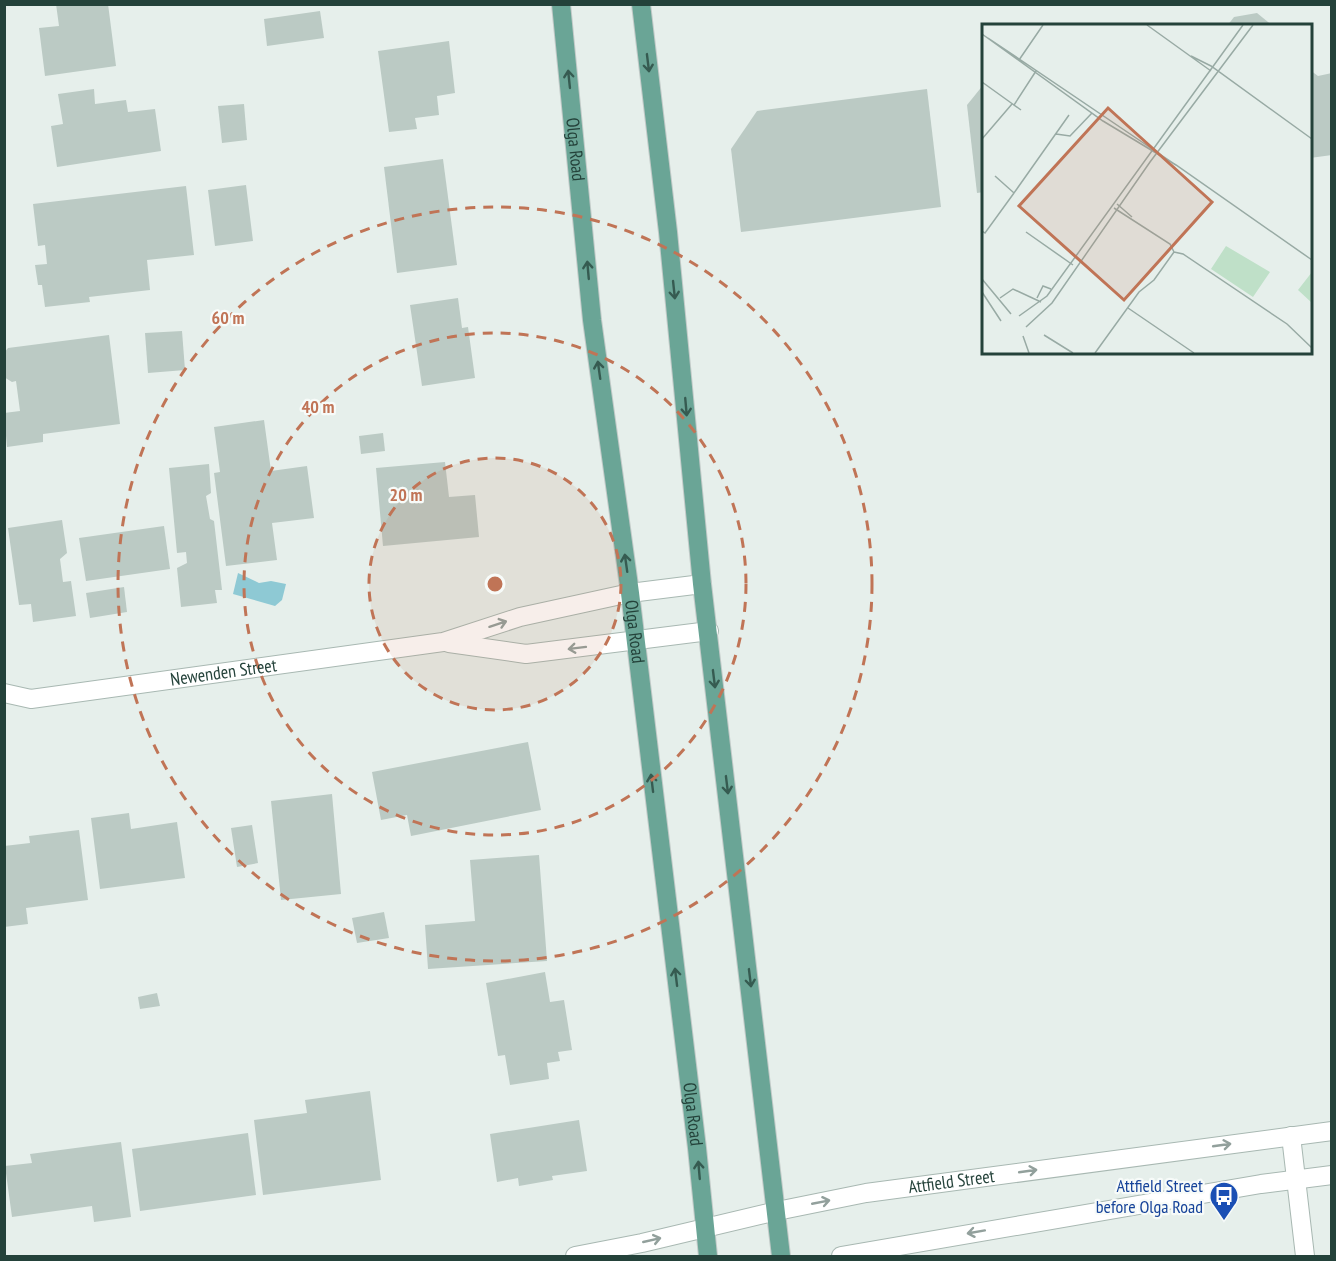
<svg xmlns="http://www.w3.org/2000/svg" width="1336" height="1261" font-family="'PT Sans Narrow',sans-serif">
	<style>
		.water { fill: #8ec9d4 }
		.building { fill: #bbcac4 }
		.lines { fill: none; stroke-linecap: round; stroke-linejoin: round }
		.service-casing { stroke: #a8b8b2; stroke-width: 20 }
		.minor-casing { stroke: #a8b8b2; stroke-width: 20 }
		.tertiary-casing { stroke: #a8b8b2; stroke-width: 20 }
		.primary-casing { stroke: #c2cac8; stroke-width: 20 }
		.service { stroke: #fff; stroke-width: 18 }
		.minor { stroke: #fff; stroke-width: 18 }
		.tertiary { stroke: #fff; stroke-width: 18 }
		.primary { stroke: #6aa596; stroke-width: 18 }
		.oneway { stroke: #365b51 }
		.oneway2 { stroke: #92a09c }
		.ring { fill: none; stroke: #c07456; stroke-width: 3; stroke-dasharray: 10 8 }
		.labels { text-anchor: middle; stroke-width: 4.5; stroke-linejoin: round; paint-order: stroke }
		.street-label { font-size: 18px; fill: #24423a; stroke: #f7fbf9 }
		.transit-label { font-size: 18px; fill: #164399; stroke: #f7fbf9; text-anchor: end }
		.inset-road { fill: none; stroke: #98aaa4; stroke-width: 1.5 }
		.view { fill: #c07456; fill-opacity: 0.15; stroke: #c07456; stroke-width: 3 }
		.inset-edge { fill: none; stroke: #24423a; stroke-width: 3 }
		.centre { fill: #c07456; stroke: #f7fbf9; stroke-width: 3 }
		.ring-label { font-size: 18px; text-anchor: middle; font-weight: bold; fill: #c07456; stroke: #f7fbf9; stroke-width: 4.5; stroke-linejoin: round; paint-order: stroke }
	</style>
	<rect width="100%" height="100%" fill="#e6efeb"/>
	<path class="water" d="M 238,573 L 259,583 L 271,581 L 286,584 L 282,600 L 275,606 L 233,594 Z"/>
	<g class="building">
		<path d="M 56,4 L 108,4 L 116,66 L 45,76 L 39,28 L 59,26 Z"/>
		<path d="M 320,11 L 324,38 L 267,46 L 264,19 Z"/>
		<path d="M 1257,13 L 1273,26 L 1227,26 L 1234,17 Z"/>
		<path d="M 449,41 L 455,93 L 437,96 L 439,115 L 415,118 L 417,129 L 389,132 L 378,51 Z"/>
		<path d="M 1310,70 L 1318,76 L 1332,73 L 1332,155 L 1310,158 Z"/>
		<path d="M 984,84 L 984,192 L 977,193 L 967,105 Z"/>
		<path d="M 94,89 L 95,104 L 126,100 L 128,112 L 155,109 L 161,151 L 57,167 L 51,126 L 63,124 L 58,94 Z"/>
		<path d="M 927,89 L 941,207 L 741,232 L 731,149 L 757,111 Z"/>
		<path d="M 244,104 L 247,140 L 222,143 L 218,106 Z"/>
		<path d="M 443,159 L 457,265 L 397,273 L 384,167 Z"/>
		<path d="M 246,185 L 253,241 L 215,246 L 208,190 Z"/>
		<path d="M 186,186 L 194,255 L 147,260 L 150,290 L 89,297 L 90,302 L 45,307 L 42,285 L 38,285 L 35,265 L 47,264 L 45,245 L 38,246 L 33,204 Z"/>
		<path d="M 458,298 L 462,328 L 468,327 L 475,378 L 422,386 L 410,305 Z"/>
		<path d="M 182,331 L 185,370 L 148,373 L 145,333 Z"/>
		<path d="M 109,335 L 120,424 L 43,434 L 43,442 L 7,447 L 4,413 L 20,411 L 16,381 L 12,382 L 4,377 L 4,353 L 8,348 Z"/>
		<path d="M 264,420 L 271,471 L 307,466 L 314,518 L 272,523 L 277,560 L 226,566 L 214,473 L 220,472 L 214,427 Z"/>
		<path d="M 383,433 L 385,451 L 361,454 L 359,436 Z"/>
		<path d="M 445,462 L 449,497 L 475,495 L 479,537 L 383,546 L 376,468 Z"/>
		<path d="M 209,464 L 211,493 L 206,496 L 210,519 L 214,521 L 222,590 L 215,590 L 217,603 L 181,607 L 177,568 L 187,563 L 186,552 L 177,553 L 169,468 Z"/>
		<path d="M 62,520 L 67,553 L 60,559 L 63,582 L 71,581 L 76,616 L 33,622 L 31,604 L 19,605 L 8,528 Z"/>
		<path d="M 164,526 L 170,569 L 86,581 L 79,538 Z"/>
		<path d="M 124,587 L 127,612 L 90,618 L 86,593 Z"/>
		<path d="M 528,742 L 541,810 L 411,836 L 407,815 L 381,820 L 372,772 Z"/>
		<path d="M 332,794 L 341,894 L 281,900 L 271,801 Z"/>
		<path d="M 129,813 L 131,829 L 177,822 L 185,878 L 100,889 L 91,818 Z"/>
		<path d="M 252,825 L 258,863 L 237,867 L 231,828 Z"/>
		<path d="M 79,830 L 88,900 L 26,908 L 28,924 L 4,927 L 4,846 L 30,843 L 29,836 Z"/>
		<path d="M 539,855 L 547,961 L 428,969 L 425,925 L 475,921 L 470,860 Z"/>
		<path d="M 384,912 L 389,938 L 357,943 L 352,918 Z"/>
		<path d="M 545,972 L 550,1002 L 564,1000 L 572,1050 L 558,1052 L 560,1061 L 547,1063 L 549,1079 L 510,1085 L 505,1055 L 498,1056 L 486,983 Z"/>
		<path d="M 157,993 L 160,1006 L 140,1009 L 138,997 Z"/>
		<path d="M 370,1091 L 381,1180 L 263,1195 L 254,1120 L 307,1113 L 305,1100 Z"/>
		<path d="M 579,1120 L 587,1171 L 552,1176 L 553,1180 L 519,1186 L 518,1178 L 497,1182 L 490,1134 Z"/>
		<path d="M 248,1133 L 256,1195 L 140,1211 L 132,1149 Z"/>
		<path d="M 121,1142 L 131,1217 L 94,1222 L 92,1206 L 12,1217 L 5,1166 L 32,1163 L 30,1154 Z"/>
	</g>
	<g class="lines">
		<g class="service-casing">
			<path id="service" d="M 1291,1136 L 1305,1256"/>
		</g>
		<g class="minor-casing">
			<g id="minor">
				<path d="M 449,643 L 526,654 L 709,631"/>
				<path id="s1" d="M 4,693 L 31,699 L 443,642 L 520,617 L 630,593 L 702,584"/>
			</g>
		</g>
		<g class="tertiary-casing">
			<g id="tertiary">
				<path id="s2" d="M 575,1256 L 642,1243 L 777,1211 L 866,1193 L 1332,1131"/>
				<path d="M 841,1256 L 1261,1184 L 1332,1175"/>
			</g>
		</g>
		<g class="primary-casing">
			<g id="primary">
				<path id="s3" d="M 561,4 L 592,320 L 630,593 L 697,1148 L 708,1256"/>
				<path d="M 641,4 L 668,232 L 702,584 L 781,1256"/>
			</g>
		</g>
		<use href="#service" class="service"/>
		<use href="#minor" class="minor"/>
		<use href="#tertiary" class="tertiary"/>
		<use href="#primary" class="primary"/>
	</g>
	<defs><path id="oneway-shaft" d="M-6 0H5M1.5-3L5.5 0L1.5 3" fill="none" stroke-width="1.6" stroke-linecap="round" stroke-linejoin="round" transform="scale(1.5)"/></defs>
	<g class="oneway">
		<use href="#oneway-shaft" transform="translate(648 63) rotate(83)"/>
		<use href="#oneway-shaft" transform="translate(569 79) rotate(-96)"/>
		<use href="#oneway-shaft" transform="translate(588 270) rotate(-95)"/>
		<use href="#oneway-shaft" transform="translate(674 290) rotate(84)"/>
		<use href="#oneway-shaft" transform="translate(599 370) rotate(-98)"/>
		<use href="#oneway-shaft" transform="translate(686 407) rotate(85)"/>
		<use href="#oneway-shaft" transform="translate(626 563) rotate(-98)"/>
		<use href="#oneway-shaft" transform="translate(714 679) rotate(83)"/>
		<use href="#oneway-shaft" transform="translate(652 783) rotate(-97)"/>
		<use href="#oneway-shaft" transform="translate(727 785) rotate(83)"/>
		<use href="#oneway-shaft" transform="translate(676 977) rotate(-97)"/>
		<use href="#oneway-shaft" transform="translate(750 978) rotate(83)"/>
		<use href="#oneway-shaft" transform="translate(699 1170) rotate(-95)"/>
	</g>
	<g class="oneway2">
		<use href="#oneway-shaft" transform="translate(498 624) rotate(-18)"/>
		<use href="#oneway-shaft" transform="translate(577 648) rotate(173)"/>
		<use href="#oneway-shaft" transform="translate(1222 1145) rotate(-8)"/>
		<use href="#oneway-shaft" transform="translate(1028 1171) rotate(-8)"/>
		<use href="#oneway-shaft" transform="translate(821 1202) rotate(-11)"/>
		<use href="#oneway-shaft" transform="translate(976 1232) rotate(170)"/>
		<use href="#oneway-shaft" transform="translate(652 1240) rotate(-13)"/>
	</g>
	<circle cx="495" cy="584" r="126" fill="#c07456" fill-opacity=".12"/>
	<g class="ring">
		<circle cx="495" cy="584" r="126"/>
		<circle cx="495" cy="584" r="251"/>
		<circle cx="495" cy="584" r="377"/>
	</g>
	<defs>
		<g id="bus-pin" transform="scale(1.5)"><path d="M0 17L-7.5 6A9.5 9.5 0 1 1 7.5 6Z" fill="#1a4fb4" stroke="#f7fbf9"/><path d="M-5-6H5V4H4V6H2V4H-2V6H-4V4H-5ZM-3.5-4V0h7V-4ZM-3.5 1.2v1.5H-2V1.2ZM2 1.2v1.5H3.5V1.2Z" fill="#fff"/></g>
	</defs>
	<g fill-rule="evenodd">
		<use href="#bus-pin" x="1224" y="1196"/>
	</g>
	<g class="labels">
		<g class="street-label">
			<text dy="6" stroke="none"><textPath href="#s3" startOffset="146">Olga Road</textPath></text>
			<text dy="6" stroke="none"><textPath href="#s3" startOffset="632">Olga Road</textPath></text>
			<text dy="6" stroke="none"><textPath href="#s1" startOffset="222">Newenden Street</textPath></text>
			<text dy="6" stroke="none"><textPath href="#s3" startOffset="1118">Olga Road</textPath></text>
			<text dy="6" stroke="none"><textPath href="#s2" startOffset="384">Attfield Street</textPath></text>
		</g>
		<g class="transit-label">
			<text x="1203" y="1192">Attfield Street<tspan x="1203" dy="21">before Olga Road</tspan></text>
		</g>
	</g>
	<g transform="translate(982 24)">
		<rect width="330" height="330" fill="#e6efeb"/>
		<path d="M 244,222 L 288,248 L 271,273 L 229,245 ZM 330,248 L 330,279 L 316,266 Z" fill="#bfe0c8"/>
		<path class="inset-road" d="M 165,1 L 229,47M 0,10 L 121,97 L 194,141 L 330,236M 6,14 L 194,141M 209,32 L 229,42 L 330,115M 37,36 L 61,1M 0,58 L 32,81M 39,86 L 32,81 L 54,47M 74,110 L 88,112 L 110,89M 0,115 L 30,80M 13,152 L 32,169 L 87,91M 135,180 L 150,193M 132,184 L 188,220 L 192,228M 0,207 L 3,209 L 32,169M 44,208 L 91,241M 192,228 L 201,230 L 305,300 L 330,324M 0,255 L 29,290M 0,268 L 19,297M 18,274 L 31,265 L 59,278M 55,274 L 61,262 L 69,265M 146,284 L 212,329M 37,292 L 65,272 L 261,1M 44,303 L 70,279 L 168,138 L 271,1M 62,311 L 91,329M 41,312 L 47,329M 113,329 L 157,268 L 172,256 L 192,228"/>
		<path class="view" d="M 126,84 L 230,178 L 142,276 L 37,182 Z"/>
		<rect width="330" height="330" class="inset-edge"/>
	</g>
	<circle cx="495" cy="584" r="9" class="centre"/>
	<g class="ring-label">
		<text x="228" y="324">60 m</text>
		<text x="318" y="413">40 m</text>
		<text x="406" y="501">20 m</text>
	</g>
	<rect width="1336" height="1261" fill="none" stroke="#24423a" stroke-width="12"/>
</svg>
